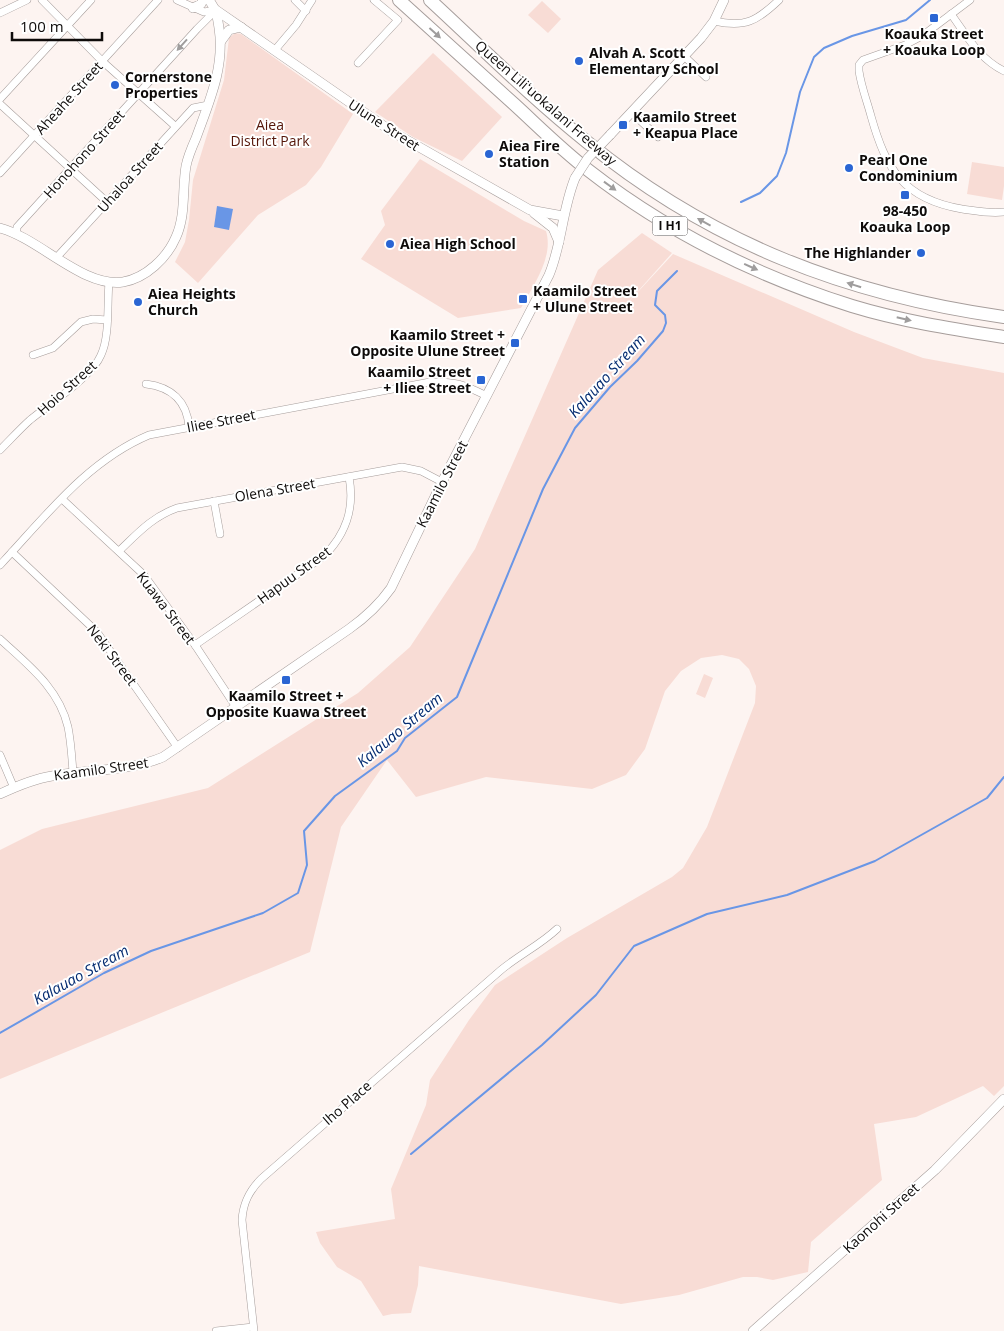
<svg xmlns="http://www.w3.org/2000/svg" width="1004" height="1331" font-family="'Open Sans',sans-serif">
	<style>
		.green { fill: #f8dcd5 }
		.water { fill: #6996e6 }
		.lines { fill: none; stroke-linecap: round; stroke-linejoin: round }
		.stream { stroke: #6996e6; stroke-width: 2 }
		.minor-casing { stroke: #a69d9b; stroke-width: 8 }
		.tertiary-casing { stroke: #a69d9b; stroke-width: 10 }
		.motorway-casing { stroke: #a69d9b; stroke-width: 14 }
		.minor { stroke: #fff; stroke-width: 7 }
		.tertiary { stroke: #fff; stroke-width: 9 }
		.motorway { stroke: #fff; stroke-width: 12 }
		.tertiary-bridge-casing { stroke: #a69d9b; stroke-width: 10; stroke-linecap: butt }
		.tertiary-bridge { stroke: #fff; stroke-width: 9 }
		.oneway { fill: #9f9d9d }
		.poi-dot { fill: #2a65d3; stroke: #fff; stroke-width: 2 }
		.labels { text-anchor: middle; stroke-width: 4; stroke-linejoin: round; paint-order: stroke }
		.shield { fill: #fff; stroke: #565454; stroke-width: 1 }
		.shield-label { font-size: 12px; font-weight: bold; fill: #0e0b0a }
		.poi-label { font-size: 14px; font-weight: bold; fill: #0e0b0a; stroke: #fff; text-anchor: start }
		.street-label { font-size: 14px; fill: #0e0b0a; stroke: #fff }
		.park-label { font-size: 14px; fill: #551609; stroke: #fff }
		.water-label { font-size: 15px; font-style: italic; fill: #052c71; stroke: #fff }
	</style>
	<rect width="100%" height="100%" fill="#fdf4f1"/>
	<g class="green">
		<path d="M 542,1 L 561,19 L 548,33 L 528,15 Z"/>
		<path d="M 235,33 L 241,34 L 353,114 L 321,167 L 306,185 L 258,215 L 198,283 L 175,262 L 185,242 L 189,220 L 193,180 L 224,80 L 229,38 Z"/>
		<path d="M 433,53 L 502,117 L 462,161 L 413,137 L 375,112 Z"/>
		<path d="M 420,159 L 524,221 L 546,231 C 554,257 533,286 521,308 L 458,318 L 361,259 L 385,225 L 381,211 Z"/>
		<path d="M 972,162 L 1004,167 L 1004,186 L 1002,200 L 967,194 Z"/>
		<path d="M 642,233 L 672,253 L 623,308 L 673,254 L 854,332 L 923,358 L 1004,373 L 1004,1086 L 994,1096 L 983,1086 L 916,1117 L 874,1124 L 882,1180 L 811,1242 L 808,1272 L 773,1280 L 757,1277 L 743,1277 L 679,1295 L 621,1304 L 419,1266 L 418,1285 L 411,1313 L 392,1314 L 383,1316 L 361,1281 L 337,1267 L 320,1243 L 316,1232 L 395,1219 L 391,1189 L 426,1105 L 430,1080 L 469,1020 L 495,985 L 567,938 L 672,877 L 683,868 L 707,827 L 755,703 L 756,686 L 749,669 L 739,659 L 722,655 L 701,658 L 681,671 L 665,691 L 645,749 L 626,775 L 592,789 L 486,777 L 416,797 L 387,760 L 341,827 L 310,952 L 0,1079 L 0,850 L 42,829 L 208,788 L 358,693 L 410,647 L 475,549 L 598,270 Z"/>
		<path d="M 704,674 L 713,678 L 705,698 L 696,694 Z"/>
	</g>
	<path class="water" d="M 217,206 L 233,209 L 229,230 L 214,227 Z"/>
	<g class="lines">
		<g class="stream">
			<path d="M 741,202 L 760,193 L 777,176 L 786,153 L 800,92 L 814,57 L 824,48 L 852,36 L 906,20 L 930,0"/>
			<path d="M 0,1033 L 104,973 L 151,951 L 263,913 L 298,893 L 307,865 L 304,831 L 335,796 L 397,751 L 405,738 L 457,697 L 543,489 L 575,428 L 610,387 L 637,361 L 663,331 L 666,323 L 665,315 L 655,305 L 657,291 L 677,271"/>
			<path d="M 411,1154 L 542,1045 L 596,995 L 634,946 L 707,914 L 787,895 L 875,861 L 987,798 L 1004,777"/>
		</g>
		<g class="minor-casing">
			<g id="minor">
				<path d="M 42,0 L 102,61 L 175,126"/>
				<path d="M 177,0 L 204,12 L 216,10"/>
				<path d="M 295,0 L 306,11"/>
				<path d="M 970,0 L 922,36 L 905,45 L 863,60 L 859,65 L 859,71 C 861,86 867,101 871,116 C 886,169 903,199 962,209 C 976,211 990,214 1004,212"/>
				<path d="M 0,13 L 27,0"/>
				<path d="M 951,14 C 967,36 979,59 1004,71"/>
				<path d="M 714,21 C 745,28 757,21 779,0"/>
				<path d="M 275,50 L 296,25 L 312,0"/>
				<path d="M 684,56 L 706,77"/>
				<path d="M 358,63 L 398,20 L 374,0"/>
				<path d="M 0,99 L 91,0"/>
				<path d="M 0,104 L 107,202"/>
				<path d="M 632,113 L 658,137"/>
				<path d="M 0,173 L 158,0"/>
				<path d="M 16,234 L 17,227 L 197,29 L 216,10"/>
				<path d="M 57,257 L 193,108 L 208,105"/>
				<path d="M 33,355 L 53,348 L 81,322 L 93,319 L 107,320"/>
				<path d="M 146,384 C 171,387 187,401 189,427"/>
				<path d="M 0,450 C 10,440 20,429 30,420 C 49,404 92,377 101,355 C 110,336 107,304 109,282"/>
				<path d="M 62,499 L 144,575 L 195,645 L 236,707"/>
				<path d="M 214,501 L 220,534"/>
				<path d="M 119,551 C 138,533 152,517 177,508 L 402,467 L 421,471 L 442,482"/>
				<path d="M 12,552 L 97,632 L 178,748"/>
				<path d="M 0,565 C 45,517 87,461 149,435 L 430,382 C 456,381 464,385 487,396"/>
				<path d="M 0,639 C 28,665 59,688 68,727 C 71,742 72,758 73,773"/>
				<path d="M 195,645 L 324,556 C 346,534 355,509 349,477"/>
				<path d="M 0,755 L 14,788"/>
				<path d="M 216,1331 L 253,1327"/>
				<path d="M 254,1331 L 242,1220 C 243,1203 249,1191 261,1179 L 501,970 C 519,955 540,945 557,929"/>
			</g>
		</g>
		<g class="tertiary-casing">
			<g id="tertiary">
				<path d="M 193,8 L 201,4 L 203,0"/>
				<path d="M 216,10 L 391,131 L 530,210 L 563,216"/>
				<path d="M 221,41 L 229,30 L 241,27"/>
				<path d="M 610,135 L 701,38 L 714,21 L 724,0"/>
				<path d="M 534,213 L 553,228 L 559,242"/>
				<path d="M 0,228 C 39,238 83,288 123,282 C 146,278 167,258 176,237 C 186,215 182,190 186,166 C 188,156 192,147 196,138 C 209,102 225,67 219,28 C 217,15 217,11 209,0"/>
				<path d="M 0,794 C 17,786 33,779 52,776 C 89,769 128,772 163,757 L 349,629 C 366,617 379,605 391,588 L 442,482 L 549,275 C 562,244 562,210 575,178"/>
				<path d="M 753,1331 L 935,1170 L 1004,1099"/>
			</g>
		</g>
		<g class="motorway-casing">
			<g id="motorway">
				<path d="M 399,0 C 438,35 476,70 514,104 C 538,126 562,150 588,170 C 666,231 757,276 852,306 C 901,321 953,329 1004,337"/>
				<path d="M 430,0 C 482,48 532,98 587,142 C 711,243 847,295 1004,317"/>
			</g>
		</g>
		<use href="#minor" class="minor"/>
		<use href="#tertiary" class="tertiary"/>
		<use href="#motorway" class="motorway"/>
		<g class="tertiary-bridge-casing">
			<path id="tertiary-bridge" d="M 575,178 L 588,158 L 610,135"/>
		</g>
		<use href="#tertiary-bridge" class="tertiary-bridge"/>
	</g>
	<defs><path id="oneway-solid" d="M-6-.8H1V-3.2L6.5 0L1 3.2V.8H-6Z" transform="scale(1.25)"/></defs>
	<g class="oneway">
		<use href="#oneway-solid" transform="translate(435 33) rotate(42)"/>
		<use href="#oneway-solid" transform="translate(182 45) rotate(132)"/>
		<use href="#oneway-solid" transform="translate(610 186) rotate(36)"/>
		<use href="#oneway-solid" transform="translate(704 222) rotate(-151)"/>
		<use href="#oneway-solid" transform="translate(751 267) rotate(24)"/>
		<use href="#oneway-solid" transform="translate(854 285) rotate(-162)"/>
		<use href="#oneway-solid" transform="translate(904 319) rotate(13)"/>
	</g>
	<g class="poi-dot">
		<rect x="929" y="13" width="10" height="10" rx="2.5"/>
		<circle cx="579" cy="61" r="5"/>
		<circle cx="115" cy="85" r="5"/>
		<rect x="618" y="120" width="10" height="10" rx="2.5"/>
		<circle cx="489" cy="154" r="5"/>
		<circle cx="849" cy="168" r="5"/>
		<rect x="900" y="190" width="10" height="10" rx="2.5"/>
		<circle cx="390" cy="244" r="5"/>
		<circle cx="921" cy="253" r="5"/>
		<rect x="518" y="294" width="10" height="10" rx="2.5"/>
		<circle cx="138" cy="302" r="5"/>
		<rect x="510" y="338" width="10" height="10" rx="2.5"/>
		<rect x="476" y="375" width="10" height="10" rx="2.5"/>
		<rect x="281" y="675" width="10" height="10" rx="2.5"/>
	</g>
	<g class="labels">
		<rect class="shield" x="652.5" y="216.5" width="35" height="19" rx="4"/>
		<g class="shield-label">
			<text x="670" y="230">I H1</text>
		</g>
		<g class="poi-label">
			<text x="934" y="39" text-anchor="middle">Koauka Street<tspan x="934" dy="16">+ Koauka Loop</tspan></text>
			<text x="589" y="58">Alvah A. Scott<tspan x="589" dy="16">Elementary School</tspan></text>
			<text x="125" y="82">Cornerstone<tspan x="125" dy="16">Properties</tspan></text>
			<text x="633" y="122">Kaamilo Street<tspan x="633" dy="16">+ Keapua Place</tspan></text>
			<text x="499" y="151">Aiea Fire<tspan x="499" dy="16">Station</tspan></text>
			<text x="859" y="165">Pearl One<tspan x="859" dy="16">Condominium</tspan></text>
			<text x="905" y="216" text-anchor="middle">98-450<tspan x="905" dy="16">Koauka Loop</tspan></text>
			<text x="400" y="249">Aiea High School</text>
			<text x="911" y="258" text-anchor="end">The Highlander</text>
			<text x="533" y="296">Kaamilo Street<tspan x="533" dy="16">+ Ulune Street</tspan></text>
			<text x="148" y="299">Aiea Heights<tspan x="148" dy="16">Church</tspan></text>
			<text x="505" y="340" text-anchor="end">Kaamilo Street +<tspan x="505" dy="16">Opposite Ulune Street</tspan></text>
			<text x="471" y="377" text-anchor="end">Kaamilo Street<tspan x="471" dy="16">+ Iliee Street</tspan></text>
			<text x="286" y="701" text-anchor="middle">Kaamilo Street +<tspan x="286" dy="16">Opposite Kuawa Street</tspan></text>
		</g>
		<g class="street-label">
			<text transform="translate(69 98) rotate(-48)" y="5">Aheahe Street</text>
			<text transform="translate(546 103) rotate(41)" y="5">Queen Liliʻuokalani Freeway</text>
			<text transform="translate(384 125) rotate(33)" y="5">Ulune Street</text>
			<text transform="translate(84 154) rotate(-48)" y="5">Honohono Street</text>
			<text transform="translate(130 177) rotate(-48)" y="5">Uhaloa Street</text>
			<text transform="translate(67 388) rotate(-42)" y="5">Hoio Street</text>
			<text transform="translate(221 421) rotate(-11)" y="5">Iliee Street</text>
			<text transform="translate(442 484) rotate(-63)" y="5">Kaamilo Street</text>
			<text transform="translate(275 490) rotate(-10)" y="5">Olena Street</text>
			<text transform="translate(294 575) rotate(-36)" y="5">Hapuu Street</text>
			<text transform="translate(166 608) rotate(53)" y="5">Kuawa Street</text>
			<text transform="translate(112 655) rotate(53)" y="5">Neki Street</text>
			<text transform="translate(101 769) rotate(-8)" y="5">Kaamilo Street</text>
			<text transform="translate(347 1103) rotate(-41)" y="5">Iho Place</text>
			<text transform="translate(881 1218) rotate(-42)" y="5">Kaonohi Street</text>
		</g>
		<g class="park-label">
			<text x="270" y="130">Aiea<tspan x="270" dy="16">District Park</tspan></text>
		</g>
		<g class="water-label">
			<text transform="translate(607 376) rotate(-48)" y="5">Kalauao Stream</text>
			<text transform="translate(400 730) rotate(-40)" y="5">Kalauao Stream</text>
			<text transform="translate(81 975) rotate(-29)" y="5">Kalauao Stream</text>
		</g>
	</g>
	<path d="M12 32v8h90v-8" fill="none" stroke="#0e0b0a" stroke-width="2.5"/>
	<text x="20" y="32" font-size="15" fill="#0e0b0a" stroke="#ffffff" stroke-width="4" paint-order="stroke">100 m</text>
</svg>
